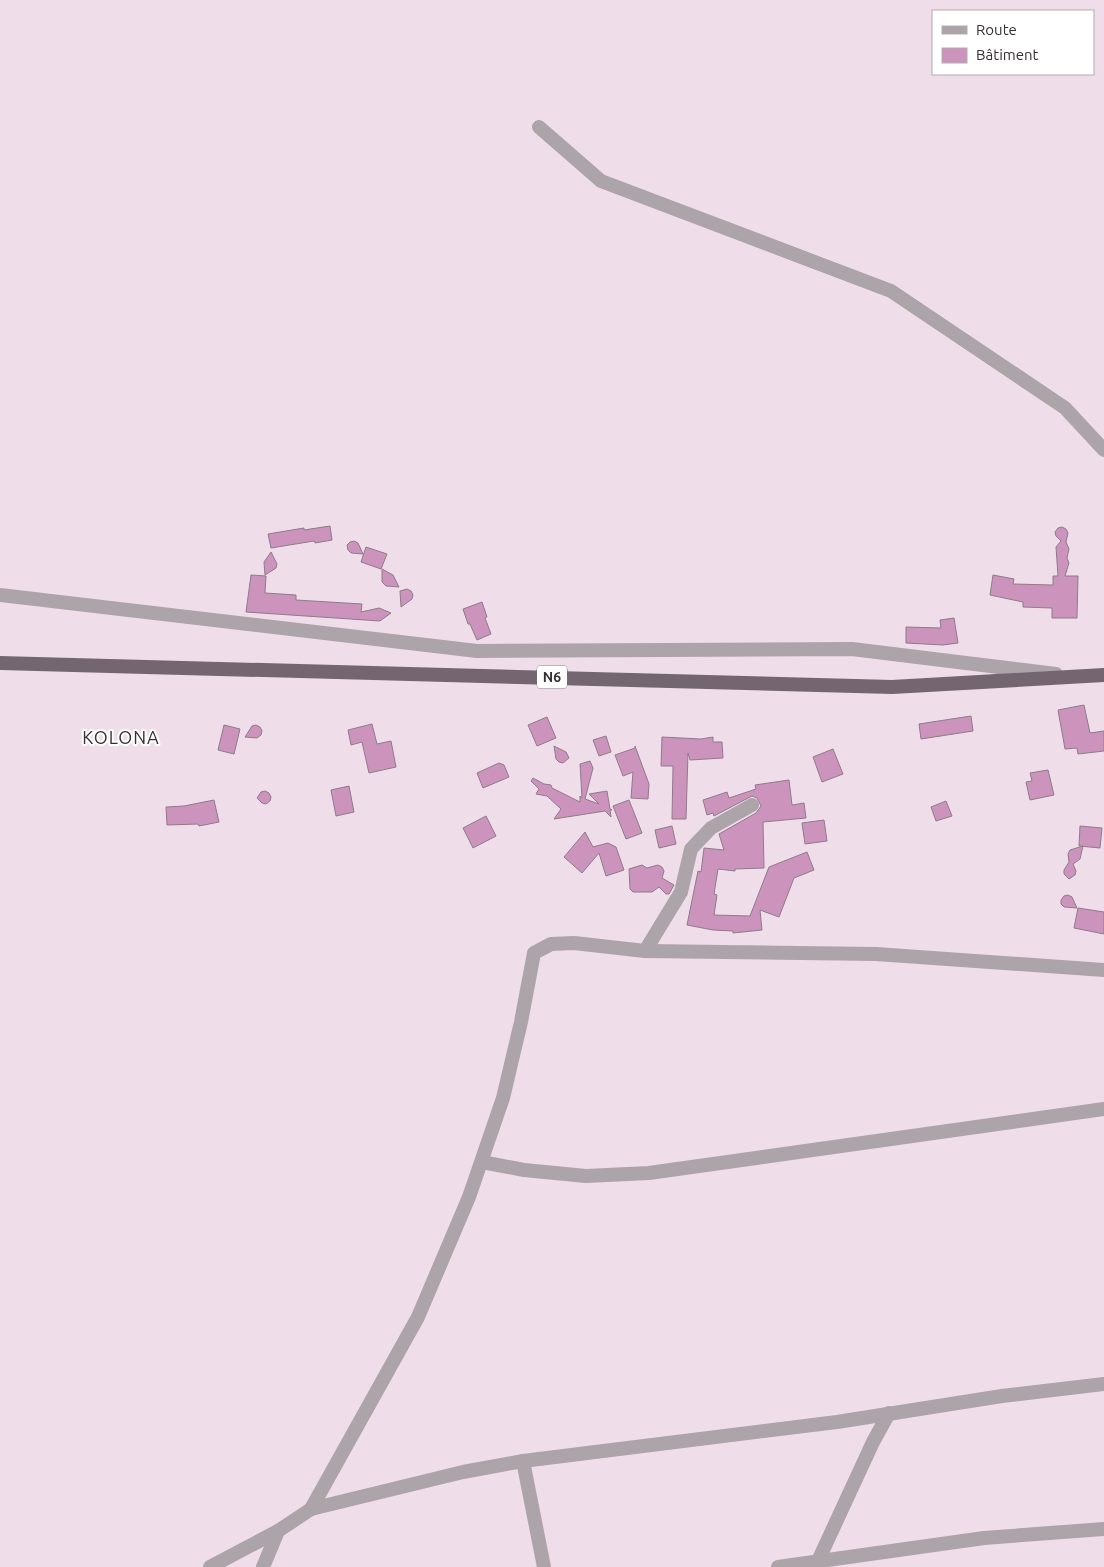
<svg xmlns="http://www.w3.org/2000/svg" width="1104" height="1567" font-family="Ubuntu,sans-serif">
	<style>
		.building { fill: #cc93bd; stroke: #8d7c88 }
		.lines { fill: none; stroke-linecap: round; stroke-linejoin: round }
		.minor { stroke: #aca4a9; stroke-width: 14 }
		.trunk { stroke: #746670; stroke-width: 14 }
		.labels { text-anchor: middle; stroke-width: 4; stroke-linejoin: round; paint-order: stroke }
		.shield { fill: #fff; stroke: #726d71; stroke-width: 1 }
		.shield-label { font-size: 14px; font-weight: bold; fill: #362f34 }
		.quarter-label { font-size: 18px; letter-spacing: 1px; fill: #362f34; stroke: #fff }
	</style>
	<rect width="100%" height="100%" fill="#f0ddea"/>
	<g class="building">
		<path d="M 330,526 L 332,540 L 315,543 L 314,541 L 271,548 L 268,534 L 304,528 L 304,530 Z"/>
		<path d="M 1062,527 L 1066,529 L 1068,533 L 1066,542 L 1069,549 L 1067,558 L 1069,563 L 1065,576 L 1078,576 L 1077,618 L 1052,618 L 1052,608 L 1023,607 L 1023,602 L 990,595 L 993,575 L 1014,579 L 1013,584 L 1053,585 L 1053,576 L 1058,576 L 1056,547 L 1061,541 L 1056,536 L 1055,532 L 1058,528 Z"/>
		<path d="M 354,541 L 358,543 L 363,554 L 351,553 L 348,550 L 347,545 L 350,542 Z"/>
		<path d="M 366,547 L 387,554 L 381,569 L 361,562 Z"/>
		<path d="M 271,552 L 277,564 L 276,568 L 265,575 L 264,562 Z"/>
		<path d="M 382,569 L 393,575 L 399,587 L 386,586 L 382,582 Z"/>
		<path d="M 251,575 L 266,576 L 265,593 L 296,595 L 296,600 L 362,604 L 361,612 L 379,608 L 391,613 L 380,621 L 246,612 Z"/>
		<path d="M 407,589 L 411,591 L 413,595 L 412,599 L 401,607 L 400,591 Z"/>
		<path d="M 482,602 L 487,617 L 485,618 L 491,634 L 477,640 L 470,624 L 468,624 L 463,609 Z"/>
		<path d="M 954,618 L 958,643 L 943,645 L 906,643 L 906,627 L 941,628 L 940,620 Z"/>
		<path d="M 1084,705 L 1090,733 L 1104,731 L 1104,751 L 1078,754 L 1077,748 L 1065,749 L 1058,710 Z"/>
		<path d="M 971,716 L 973,731 L 921,739 L 919,724 Z"/>
		<path d="M 547,717 L 556,738 L 537,746 L 528,725 Z"/>
		<path d="M 372,724 L 377,744 L 391,741 L 396,767 L 369,773 L 362,742 L 351,745 L 348,730 Z"/>
		<path d="M 224,725 L 240,729 L 234,754 L 218,750 Z"/>
		<path d="M 256,725 L 260,727 L 262,731 L 261,735 L 257,738 L 245,737 L 252,726 Z"/>
		<path d="M 606,736 L 611,752 L 599,756 L 593,740 Z"/>
		<path d="M 662,737 L 701,739 L 713,737 L 713,742 L 722,742 L 723,758 L 690,760 L 688,753 L 686,819 L 672,819 L 673,766 L 661,766 Z"/>
		<path d="M 554,746 L 566,752 L 569,758 L 563,763 L 559,762 L 556,759 Z"/>
		<path d="M 635,746 L 649,784 L 648,799 L 631,798 L 633,772 L 623,776 L 615,755 L 635,748 Z"/>
		<path d="M 833,749 L 843,774 L 822,782 L 813,757 Z"/>
		<path d="M 590,761 L 593,768 L 585,799 L 599,804 L 589,794 L 607,791 L 610,809 L 612,810 L 610,810 L 611,817 L 605,811 L 554,819 L 561,809 L 547,796 L 536,794 L 539,789 L 531,781 L 533,778 L 544,784 L 551,785 L 552,788 L 580,802 L 580,796 L 582,798 L 580,764 Z"/>
		<path d="M 499,763 L 504,765 L 509,777 L 483,788 L 477,773 Z"/>
		<path d="M 1048,770 L 1054,795 L 1030,800 L 1026,782 L 1032,781 L 1030,773 Z"/>
		<path d="M 789,780 L 792,805 L 804,803 L 806,818 L 763,822 L 764,868 L 735,869 L 735,871 L 718,869 L 714,894 L 717,895 L 714,915 L 750,916 L 769,867 L 807,852 L 814,870 L 794,878 L 779,917 L 760,910 L 762,930 L 733,933 L 733,931 L 713,930 L 687,925 L 698,871 L 701,872 L 704,848 L 724,850 L 719,834 L 756,813 L 761,806 L 757,798 L 752,796 L 714,816 L 713,813 L 707,815 L 703,800 L 727,792 L 729,798 L 756,789 L 755,785 Z"/>
		<path d="M 349,786 L 354,812 L 336,816 L 331,790 Z"/>
		<path d="M 265,791 L 269,793 L 271,797 L 270,801 L 266,804 L 262,803 L 257,798 L 261,792 Z"/>
		<path d="M 214,800 L 219,822 L 199,826 L 198,824 L 167,825 L 166,807 L 184,806 Z"/>
		<path d="M 629,800 L 642,833 L 626,839 L 613,806 Z"/>
		<path d="M 946,801 L 952,816 L 936,821 L 931,807 Z"/>
		<path d="M 486,816 L 496,836 L 473,848 L 463,828 Z"/>
		<path d="M 824,820 L 827,841 L 805,844 L 802,823 Z"/>
		<path d="M 672,826 L 676,844 L 659,848 L 655,830 Z"/>
		<path d="M 1080,826 L 1102,828 L 1100,848 L 1079,846 Z"/>
		<path d="M 585,832 L 593,847 L 608,843 L 616,847 L 624,870 L 606,876 L 599,853 L 582,873 L 564,857 Z"/>
		<path d="M 1083,846 L 1080,859 L 1073,864 L 1076,871 L 1075,875 L 1069,879 L 1064,874 L 1064,870 L 1069,862 L 1068,854 L 1070,850 Z"/>
		<path d="M 642,865 L 647,868 L 658,865 L 662,867 L 664,871 L 662,878 L 674,885 L 669,894 L 666,894 L 659,887 L 652,892 L 633,892 L 630,889 L 629,869 Z"/>
		<path d="M 1068,895 L 1072,897 L 1077,908 L 1064,907 L 1061,904 L 1061,900 L 1064,896 Z"/>
		<path d="M 1078,908 L 1104,912 L 1104,934 L 1074,928 Z"/>
	</g>
	<g class="lines">
		<g class="minor">
			<path d="M 539,127 L 601,181 L 891,291 L 1065,408 L 1104,450"/>
			<path d="M 0,595 L 477,651 L 852,649 L 1056,674"/>
			<path d="M 645,951 L 876,954 L 1104,970"/>
			<path d="M 482,1162 L 524,1170 L 586,1176 L 649,1173 L 1104,1109"/>
			<path d="M 523,1461 L 544,1567"/>
			<path d="M 311,1509 L 418,1317 L 469,1197 L 503,1098 L 521,1022 L 534,953 L 551,944 L 574,943 L 645,951 L 681,892 L 691,849 L 711,828 L 752,805"/>
			<path d="M 210,1567 L 278,1531 L 311,1509 L 463,1472 L 523,1461 L 837,1422 L 1002,1396 L 1104,1384"/>
			<path d="M 263,1567 L 278,1531"/>
			<path d="M 778,1567 L 984,1538 L 1104,1529"/>
			<path d="M 818,1567 L 818,1561 L 873,1442 L 889,1413"/>
		</g>
		<path class="trunk" d="M 0,663 L 892,687 L 1104,675"/>
	</g>
	<g class="labels">
		<rect class="shield" x="537" y="665.5" width="30" height="23" rx="4"/>
		<g class="shield-label">
			<text x="552" y="682">N6</text>
		</g>
		<g class="quarter-label">
			<text x="121" y="744">KOLONA</text>
		</g>
	</g>
	<rect x="932" y="10" width="162" height="65" fill="#ffffff" stroke="#afacae"/>
	<rect x="942" y="26" width="25" height="8" fill="#aca4a9" stroke="#afacae"/>
	<text x="976" y="35" font-size="15" fill="#362f34">Route</text>
	<rect x="942" y="48" width="25" height="15" fill="#cc93bd" stroke="#afacae"/>
	<text x="976" y="60" font-size="15" fill="#362f34">Bâtiment</text>
</svg>
